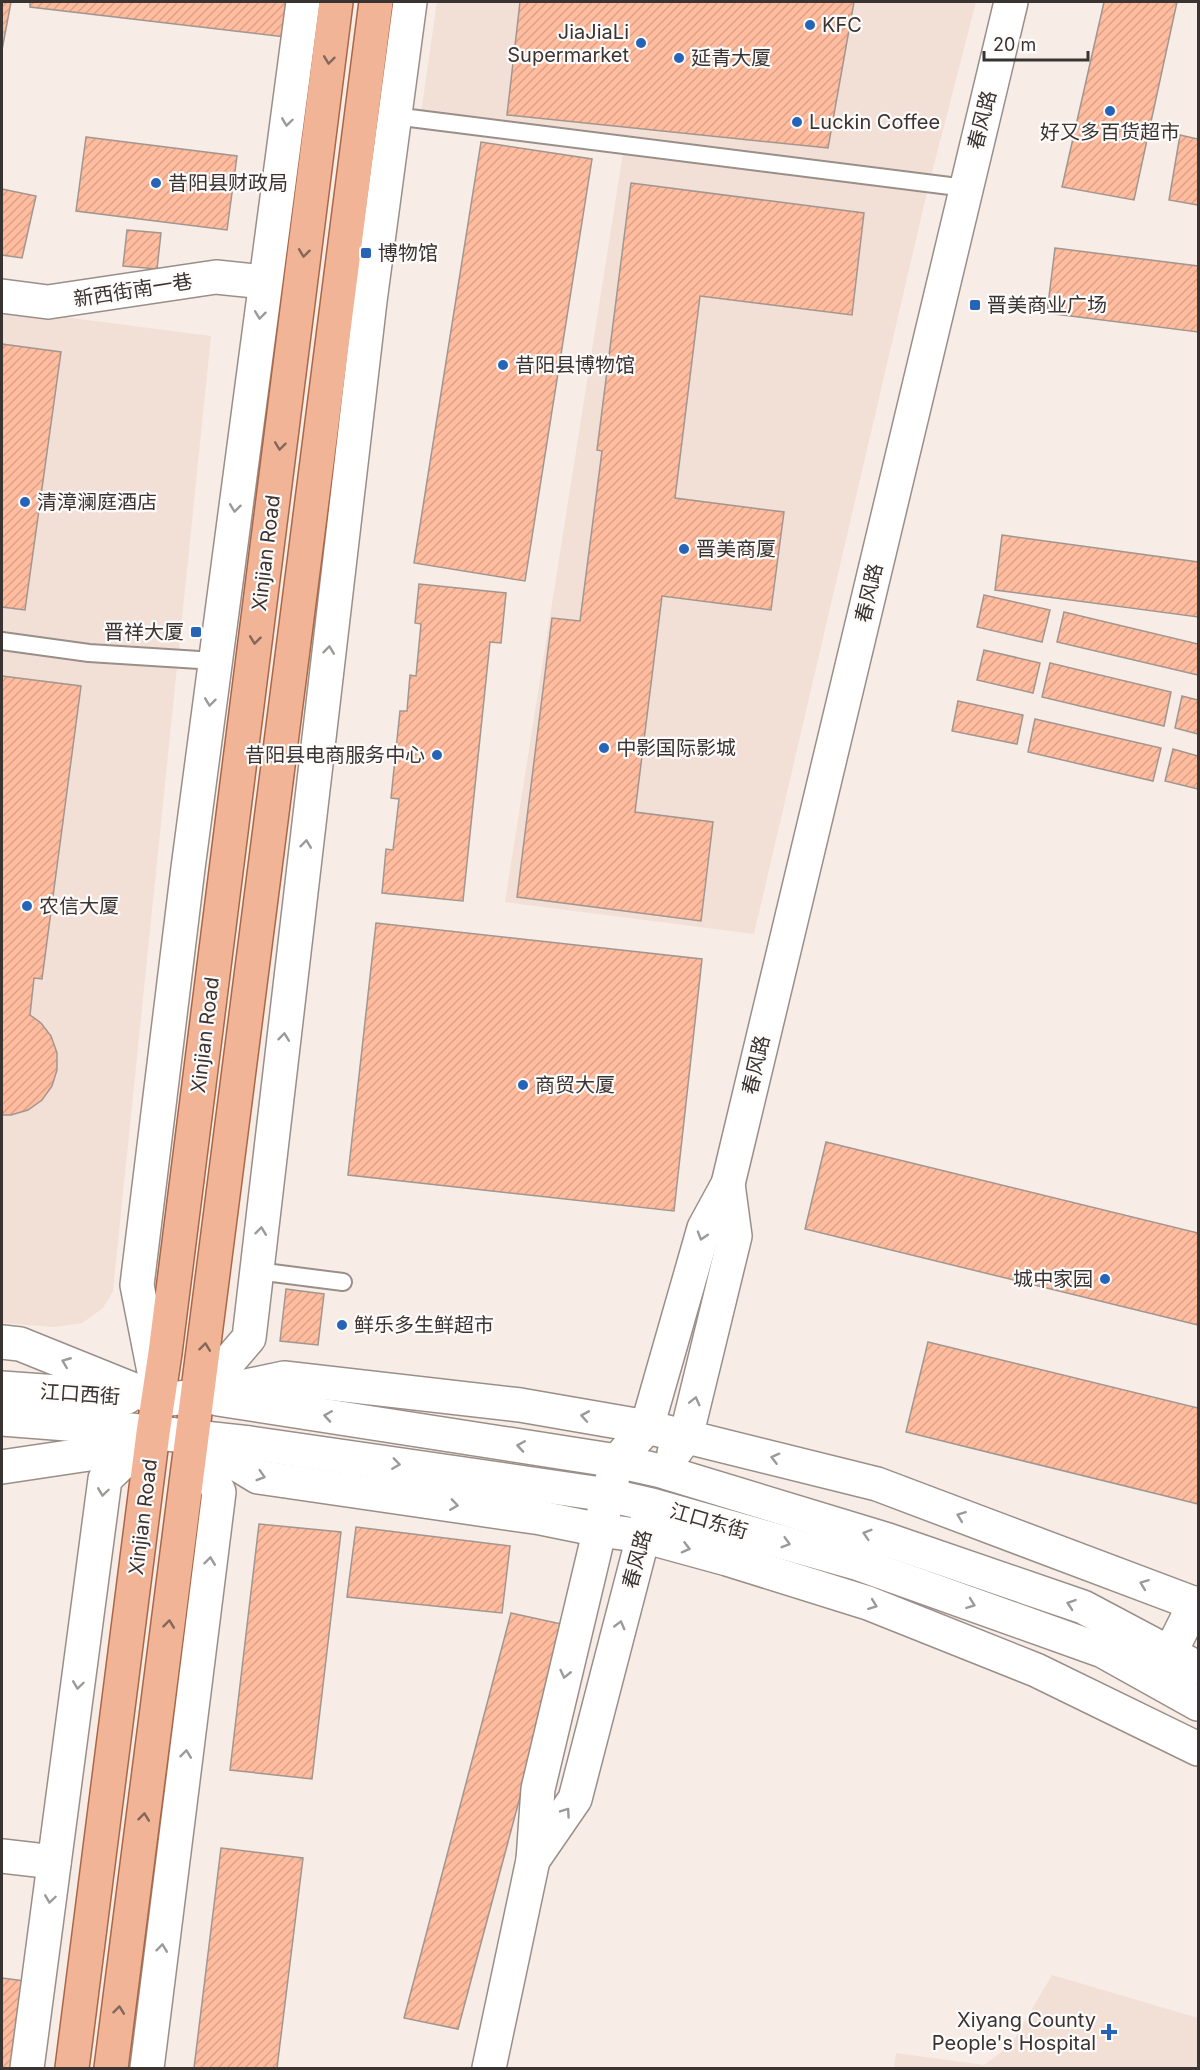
<svg xmlns="http://www.w3.org/2000/svg" width="1200" height="2070" font-family="Inter,'Noto Sans SC',sans-serif">
	<style>
		.built { fill: #f2dfd6 }
		.building { fill: url(#building-hatch); stroke: #a29691; stroke-width: 1.5 }
		.lines { fill: none; stroke-linecap: round; stroke-linejoin: round }
		.lane-casing { stroke: #9a8e89; stroke-width: 20 }
		.street-casing { stroke: #9a8e89; stroke-width: 36 }
		.secondary-casing { stroke: #9a8e89; stroke-width: 36 }
		.primary-casing { stroke: #aa6746; stroke-width: 36 }
		.lane { stroke: #fff; stroke-width: 16 }
		.street { stroke: #fff; stroke-width: 33 }
		.secondary { stroke: #fff; stroke-width: 33 }
		.primary { stroke: #f1b497; stroke-width: 33 }
		.oneway { stroke: #83675a }
		.oneway2 { stroke: #9c9a98 }
		.poi-dot { fill: #2564b6; stroke: #fefbfa; stroke-width: 2 }
		.labels { text-anchor: middle; stroke-width: 4.5; stroke-linejoin: round; paint-order: stroke }
		.poi-label { font-size: 20px; fill: #393432; stroke: #fefbfa; text-anchor: start }
		.street-label { font-size: 20px; fill: #393432; stroke: #fefbfa }
	</style>
	<defs>
		<pattern id="building-hatch" width="6" height="6" patternUnits="userSpaceOnUse" patternTransform="scale(1.5)"><rect width="6" height="6" fill="#ffbc9e"/><path d="M-1 1l2-2M0 6l6-6M5 7l2-2" fill="none" stroke="#dba289"/></pattern>
	</defs>
	<rect width="100%" height="100%" fill="#f8ece6"/>
	<g class="built">
		<path d="M 437,2 L 976,2 L 928,188 L 754,934 L 505,902 L 624,147 L 420,120 Z"/>
		<path d="M 2,309 L 211,336 L 113,1291 L 103,1308 L 82,1323 L 54,1327 L 2,1323 Z"/>
		<path d="M 1052,1975 L 1198,2018 L 1198,2068 L 894,2068 L 896,2053 L 984,2065 L 1011,2045 Z"/>
	</g>
	<g class="building">
		<path d="M 2,2 L 11,2 L 2,50 Z"/>
		<path d="M 30,2 L 289,2 L 285,37 L 30,7 Z"/>
		<path d="M 520,2 L 854,2 L 828,148 L 507,115 Z"/>
		<path d="M 1104,2 L 1177,2 L 1134,200 L 1062,187 Z"/>
		<path d="M 1180,135 L 1198,139 L 1198,205 L 1169,200 Z"/>
		<path d="M 86,137 L 237,156 L 227,230 L 76,211 Z"/>
		<path d="M 481,142 L 592,159 L 525,581 L 414,563 Z"/>
		<path d="M 631,183 L 864,213 L 852,315 L 700,296 L 675,498 L 784,512 L 771,610 L 662,596 L 635,812 L 713,822 L 701,921 L 517,897 L 552,618 L 580,621 L 602,451 L 597,450 Z"/>
		<path d="M 2,189 L 36,196 L 22,258 L 2,255 Z"/>
		<path d="M 127,230 L 161,233 L 157,269 L 123,266 Z"/>
		<path d="M 1055,248 L 1198,266 L 1198,332 L 1047,313 Z"/>
		<path d="M 2,344 L 61,352 L 25,610 L 2,607 Z"/>
		<path d="M 1002,535 L 1198,562 L 1198,617 L 995,590 Z"/>
		<path d="M 419,584 L 506,593 L 501,643 L 490,642 L 463,901 L 382,893 L 386,849 L 393,850 L 399,799 L 391,798 L 400,711 L 407,711 L 410,675 L 416,676 L 421,624 L 415,623 Z"/>
		<path d="M 984,595 L 1050,610 L 1042,642 L 977,627 Z"/>
		<path d="M 1064,612 L 1198,644 L 1198,675 L 1057,642 Z"/>
		<path d="M 984,650 L 1040,663 L 1033,693 L 977,680 Z"/>
		<path d="M 1050,663 L 1171,692 L 1164,726 L 1042,697 Z"/>
		<path d="M 2,676 L 81,686 L 42,979 L 34,978 L 30,1015 L 41,1023 L 51,1036 L 57,1053 L 57,1070 L 52,1086 L 42,1100 L 28,1110 L 11,1115 L 2,1115 Z"/>
		<path d="M 1182,696 L 1198,700 L 1198,734 L 1175,728 Z"/>
		<path d="M 958,701 L 1023,715 L 1017,744 L 952,731 Z"/>
		<path d="M 1035,719 L 1161,748 L 1153,781 L 1028,752 Z"/>
		<path d="M 1173,749 L 1198,756 L 1198,789 L 1165,781 Z"/>
		<path d="M 376,923 L 702,959 L 674,1211 L 348,1175 Z"/>
		<path d="M 826,1142 L 1198,1233 L 1198,1325 L 805,1229 Z"/>
		<path d="M 286,1289 L 324,1294 L 318,1345 L 280,1341 Z"/>
		<path d="M 928,1342 L 1198,1408 L 1198,1504 L 906,1432 Z"/>
		<path d="M 259,1524 L 341,1532 L 312,1779 L 230,1770 Z"/>
		<path d="M 356,1527 L 510,1546 L 502,1613 L 347,1597 Z"/>
		<path d="M 511,1613 L 566,1625 L 458,2029 L 404,2018 Z"/>
		<path d="M 221,1848 L 303,1858 L 277,2068 L 194,2068 Z"/>
		<path d="M 2,1978 L 32,1982 L 20,2068 L 2,2068 Z"/>
	</g>
	<g class="lines">
		<g class="lane-casing">
			<g id="lane">
				<path d="M 394,116 L 966,188"/>
				<path d="M 2,641 L 89,653 L 215,661"/>
				<path d="M 257,1271 L 343,1282"/>
			</g>
		</g>
		<g class="street-casing">
			<g id="street">
				<path d="M 2,296 L 48,302 L 216,277 L 265,282"/>
				<path d="M 2,1856 L 54,1862"/>
			</g>
		</g>
		<g class="secondary-casing">
			<g id="secondary">
				<path d="M 2,1342 L 20,1344 L 159,1400 L 199,1396 L 284,1378 L 520,1405 L 647,1427 L 877,1484 L 1198,1605"/>
				<path d="M 2,1388 L 127,1397"/>
				<path d="M 158,1392 L 137,1285 L 188,868 L 303,2"/>
				<path d="M 199,1396 L 249,1338 L 370,301 L 410,2"/>
				<path d="M 218,1399 L 617,1461 L 661,1471 L 888,1540 L 1083,1607 L 1198,1668"/>
				<path d="M 2,1419 L 93,1426 L 250,1443 L 608,1495 L 652,1505 L 859,1564 L 1103,1651 L 1198,1704"/>
				<path d="M 202,1443 L 258,1477 L 541,1518 L 600,1530 L 643,1536 L 727,1559 L 868,1603 L 1036,1670 L 1198,1749"/>
				<path d="M 674,1453 L 686,1437 L 735,1236 L 728,1184"/>
				<path d="M 2,1467 L 89,1454 L 143,1436"/>
				<path d="M 1170,1653 L 1195,1603"/>
				<path d="M 533,1860 L 575,1799 L 649,1514"/>
				<path d="M 27,2068 L 105,1479 L 153,1433"/>
				<path d="M 147,2068 L 219,1492 L 192,1437"/>
				<path d="M 489,2068 L 533,1860 L 538,1789 L 608,1495 L 617,1461 L 647,1427 L 704,1228 L 728,1184 L 1011,2"/>
			</g>
		</g>
		<g class="primary-casing">
			<g id="primary">
				<path d="M 72,2068 L 153,1433 L 165,1353 L 336,2"/>
				<path d="M 111,2068 L 376,2"/>
			</g>
		</g>
		<use href="#lane" class="lane"/>
		<use href="#street" class="street"/>
		<use href="#secondary" class="secondary"/>
		<use href="#primary" class="primary"/>
	</g>
	<defs><path id="oneway-chevron" d="M-2-3.5L2.5 0L-2 3.5" fill="none" stroke-width="1.6" stroke-linecap="round" stroke-linejoin="round" transform="scale(1.5)"/></defs>
	<g class="oneway">
		<use href="#oneway-chevron" transform="translate(329 60) rotate(97)"/>
		<use href="#oneway-chevron" transform="translate(304 253) rotate(97)"/>
		<use href="#oneway-chevron" transform="translate(280 446) rotate(97)"/>
		<use href="#oneway-chevron" transform="translate(255 640) rotate(97)"/>
		<use href="#oneway-chevron" transform="translate(205 1347) rotate(-83)"/>
		<use href="#oneway-chevron" transform="translate(169 1624) rotate(-83)"/>
		<use href="#oneway-chevron" transform="translate(144 1817) rotate(-83)"/>
		<use href="#oneway-chevron" transform="translate(119 2010) rotate(-83)"/>
	</g>
	<g class="oneway2">
		<use href="#oneway-chevron" transform="translate(287 122) rotate(98)"/>
		<use href="#oneway-chevron" transform="translate(260 315) rotate(97)"/>
		<use href="#oneway-chevron" transform="translate(235 508) rotate(97)"/>
		<use href="#oneway-chevron" transform="translate(329 650) rotate(-83)"/>
		<use href="#oneway-chevron" transform="translate(210 702) rotate(97)"/>
		<use href="#oneway-chevron" transform="translate(306 844) rotate(-83)"/>
		<use href="#oneway-chevron" transform="translate(284 1037) rotate(-83)"/>
		<use href="#oneway-chevron" transform="translate(261 1231) rotate(-83)"/>
		<use href="#oneway-chevron" transform="translate(702 1236) rotate(107)"/>
		<use href="#oneway-chevron" transform="translate(66 1362) rotate(-158)"/>
		<use href="#oneway-chevron" transform="translate(695 1401) rotate(-76)"/>
		<use href="#oneway-chevron" transform="translate(328 1416) rotate(-171)"/>
		<use href="#oneway-chevron" transform="translate(585 1416) rotate(-170)"/>
		<use href="#oneway-chevron" transform="translate(521 1446) rotate(-171)"/>
		<use href="#oneway-chevron" transform="translate(775 1458) rotate(-166)"/>
		<use href="#oneway-chevron" transform="translate(396 1464) rotate(8)"/>
		<use href="#oneway-chevron" transform="translate(261 1476) rotate(17)"/>
		<use href="#oneway-chevron" transform="translate(103 1492) rotate(98)"/>
		<use href="#oneway-chevron" transform="translate(454 1505) rotate(8)"/>
		<use href="#oneway-chevron" transform="translate(961 1516) rotate(-159)"/>
		<use href="#oneway-chevron" transform="translate(867 1534) rotate(-163)"/>
		<use href="#oneway-chevron" transform="translate(786 1543) rotate(16)"/>
		<use href="#oneway-chevron" transform="translate(686 1548) rotate(15)"/>
		<use href="#oneway-chevron" transform="translate(210 1561) rotate(-83)"/>
		<use href="#oneway-chevron" transform="translate(1144 1584) rotate(-159)"/>
		<use href="#oneway-chevron" transform="translate(971 1604) rotate(20)"/>
		<use href="#oneway-chevron" transform="translate(1071 1604) rotate(-161)"/>
		<use href="#oneway-chevron" transform="translate(873 1605) rotate(21)"/>
		<use href="#oneway-chevron" transform="translate(620 1625) rotate(-75)"/>
		<use href="#oneway-chevron" transform="translate(565 1674) rotate(103)"/>
		<use href="#oneway-chevron" transform="translate(78 1685) rotate(98)"/>
		<use href="#oneway-chevron" transform="translate(186 1754) rotate(-83)"/>
		<use href="#oneway-chevron" transform="translate(566 1812) rotate(-55)"/>
		<use href="#oneway-chevron" transform="translate(50 1899) rotate(98)"/>
		<use href="#oneway-chevron" transform="translate(162 1948) rotate(-83)"/>
	</g>
	<g class="poi-dot">
		<circle cx="810" cy="25" r="6"/>
		<circle cx="641" cy="43" r="6"/>
		<circle cx="679" cy="58" r="6"/>
		<circle cx="1110" cy="111" r="6"/>
		<circle cx="797" cy="122" r="6"/>
		<circle cx="156" cy="183" r="6"/>
		<rect x="360" y="247" width="12" height="12" rx="3"/>
		<rect x="969" y="299" width="12" height="12" rx="3"/>
		<circle cx="503" cy="365" r="6"/>
		<circle cx="25" cy="502" r="6"/>
		<circle cx="684" cy="549" r="6"/>
		<rect x="190" y="626" width="12" height="12" rx="3"/>
		<circle cx="604" cy="748" r="6"/>
		<circle cx="437" cy="755" r="6"/>
		<circle cx="27" cy="906" r="6"/>
		<circle cx="523" cy="1085" r="6"/>
		<circle cx="1105" cy="1279" r="6"/>
		<circle cx="342" cy="1325" r="6"/>
		<path d="M1106 2023h6v6h6v6h-6v6h-6v-6h-6v-6h6z"/>
	</g>
	<g class="labels">
		<g class="poi-label">
			<text x="822" y="32">KFC</text>
			<text x="629" y="39" text-anchor="end">JiaJiaLi<tspan x="629" dy="23">Supermarket</tspan></text>
			<text x="691" y="65">延青大厦</text>
			<text x="809" y="129">Luckin Coffee</text>
			<text x="1110" y="139" text-anchor="middle">好又多百货超市</text>
			<text x="168" y="190">昔阳县财政局</text>
			<text x="378" y="260">博物馆</text>
			<text x="987" y="312">晋美商业广场</text>
			<text x="515" y="372">昔阳县博物馆</text>
			<text x="37" y="509">清漳澜庭酒店</text>
			<text x="696" y="556">晋美商厦</text>
			<text x="184" y="639" text-anchor="end">晋祥大厦</text>
			<text x="616" y="755">中影国际影城</text>
			<text x="425" y="762" text-anchor="end">昔阳县电商服务中心</text>
			<text x="39" y="913">农信大厦</text>
			<text x="535" y="1092">商贸大厦</text>
			<text x="1093" y="1286" text-anchor="end">城中家园</text>
			<text x="354" y="1332">鲜乐多生鲜超市</text>
			<text x="1096" y="2027" text-anchor="end">Xiyang County<tspan x="1096" dy="23">People's Hospital</tspan></text>
		</g>
		<g class="street-label">
			<text transform="translate(982 120) rotate(-76)" y="7">春风路</text>
			<text transform="translate(133 290) rotate(-9)" y="7">新西街南一巷</text>
			<text transform="translate(266 553) rotate(-83)" y="7">Xinjian Road</text>
			<text transform="translate(869 593) rotate(-77)" y="7">春风路</text>
			<text transform="translate(205 1035) rotate(-83)" y="7">Xinjian Road</text>
			<text transform="translate(756 1065) rotate(-77)" y="7">春风路</text>
			<text transform="translate(80 1394) rotate(4)" y="7">江口西街</text>
			<text transform="translate(143 1517) rotate(-83)" y="7">Xinjian Road</text>
			<text transform="translate(709 1521) rotate(16)" y="7">江口东街</text>
			<text transform="translate(637 1559) rotate(-75)" y="7">春风路</text>
		</g>
	</g>
	<rect width="1200" height="2070" fill="none" stroke="#393432" stroke-width="6"/>
	<path d="M984 51v9h104v-9" fill="none" stroke="#393432" stroke-width="3"/>
	<text x="993" y="51" font-size="18" fill="#393432" stroke="#fefbfa" stroke-width="4.5" paint-order="stroke">20 m</text>
</svg>
